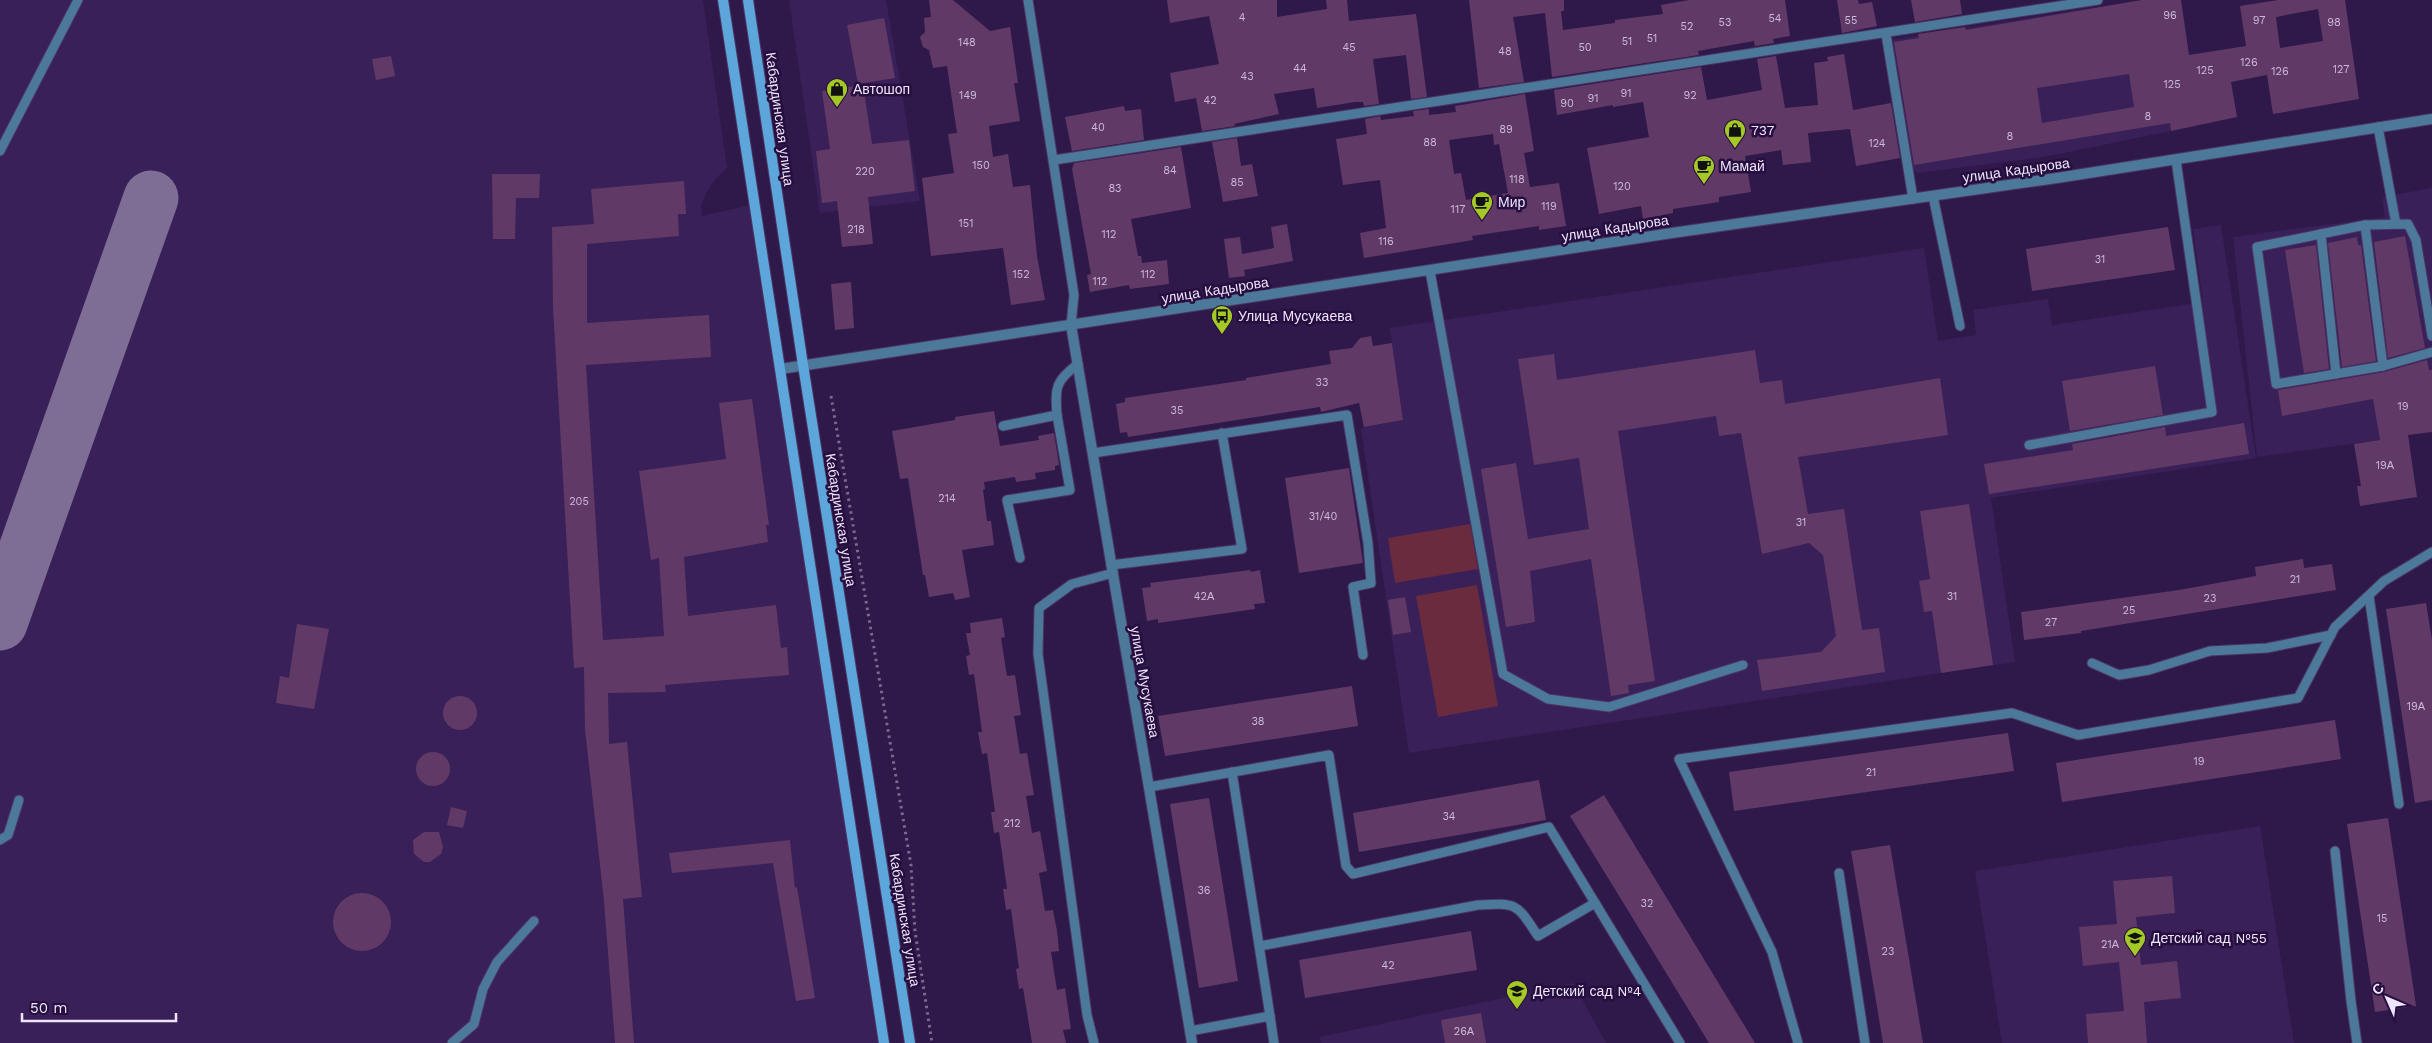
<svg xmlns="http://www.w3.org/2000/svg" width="2432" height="1043" font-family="'Work Sans',sans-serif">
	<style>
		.built { fill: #3a2058 }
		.green { fill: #6a2b3f }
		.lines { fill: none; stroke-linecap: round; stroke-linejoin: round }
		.taxiway { stroke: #7e6e95; stroke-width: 55 }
		.building { fill: #613967; fill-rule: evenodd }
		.service-casing { stroke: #4a3663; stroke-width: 11 }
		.minor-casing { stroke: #4a3663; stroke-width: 12 }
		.tertiary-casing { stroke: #4a3663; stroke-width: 12 }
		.secondary-casing { stroke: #4a3663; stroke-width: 12 }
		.path { stroke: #7a6990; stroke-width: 3; stroke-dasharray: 2.5 4; stroke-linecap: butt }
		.service { stroke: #4c7899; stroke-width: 9 }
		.minor { stroke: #4c7899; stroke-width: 10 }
		.tertiary { stroke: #4c7899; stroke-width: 10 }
		.secondary { stroke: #5da6db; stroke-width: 10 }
		.labels { text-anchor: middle; stroke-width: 5; stroke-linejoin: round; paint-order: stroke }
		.number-label { font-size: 11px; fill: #cbbad8 }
		.poi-label { font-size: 14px; fill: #eee5fe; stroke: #260e3e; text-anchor: start }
		.street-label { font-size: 14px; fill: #eee5fe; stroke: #260e3e }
	</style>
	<rect width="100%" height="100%" fill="#2f194a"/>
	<g class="built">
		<path d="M 0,0 L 703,0 L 727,168 L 715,179 L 706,194 L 701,205 L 702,216 L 755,204 L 884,1043 L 0,1043 Z"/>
		<path d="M 789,0 L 886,0 L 920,201 L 820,213 Z"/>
		<path d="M 2142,0 L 2149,0 L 2171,131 L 2044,157 L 1917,173 L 1907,163 L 1892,40 Z"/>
		<path d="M 2432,188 L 2432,370 L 2371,380 L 2380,440 L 2257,457 L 2233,237 L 2385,217 L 2382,197 Z"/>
		<path d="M 2221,225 L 2256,458 L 1991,498 L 2015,662 L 1409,753 L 1361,428 L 1403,420 L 1390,328 L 1924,248 L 1938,341 L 1976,335 L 1973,310 L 2033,301 L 2048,299 L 2052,325 L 2203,302 L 2193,229 Z"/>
		<path d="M 2260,826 L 2294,1043 L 2002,1043 L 1975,871 Z"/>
		<path d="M 1573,983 L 1606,1043 L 1321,1043 L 1320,1037 Z"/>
	</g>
	<g class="green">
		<path d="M 1470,524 L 1478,569 L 1395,583 L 1388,538 Z"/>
		<path d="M 1477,585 L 1498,706 L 1438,717 L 1416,596 Z"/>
	</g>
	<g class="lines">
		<path class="taxiway" d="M 0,623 L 151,198"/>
	</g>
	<g class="building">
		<path d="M 929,0 L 953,0 L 990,31 L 1010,27 L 1018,83 L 1014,83 L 1020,121 L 989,126 L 993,157 L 1008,154 L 1013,187 L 1030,185 L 1037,256 L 1045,300 L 1011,305 L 1003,248 L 931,256 L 922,178 L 954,173 L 948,134 L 957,133 L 947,66 L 933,68 L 929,50 L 923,47 L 920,37 L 925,32 L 924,18 L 931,17 Z"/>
		<path d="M 1167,0 L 1277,0 L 1277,17 L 1327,9 L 1326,0 L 1347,0 L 1349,21 L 1416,14 L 1427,97 L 1411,99 L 1406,55 L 1373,59 L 1379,104 L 1364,106 L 1363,102 L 1355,102 L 1317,108 L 1314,88 L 1274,94 L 1279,114 L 1234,124 L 1235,126 L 1202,131 L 1196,98 L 1175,102 L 1170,73 L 1219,64 L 1209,16 L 1170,23 Z"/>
		<path d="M 1469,0 L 1564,0 L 1564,11 L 1561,11 L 1563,30 L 1615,23 L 1615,20 L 1663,14 L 1661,5 L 1689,0 L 1785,0 L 1790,36 L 1773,39 L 1774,43 L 1755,46 L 1754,41 L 1698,51 L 1699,55 L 1552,77 L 1545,13 L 1513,17 L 1524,82 L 1479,88 Z"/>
		<path d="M 1837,0 L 1858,0 L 1859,4 L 1872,2 L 1877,26 L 1842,33 Z"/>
		<path d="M 1911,0 L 1960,0 L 1962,14 L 1915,22 Z"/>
		<path d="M 2142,0 L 2181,0 L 2189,55 L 2246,46 L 2240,6 L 2278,0 L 2345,0 L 2359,99 L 2273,114 L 2267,75 L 2231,82 L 2237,117 L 2171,131 L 2170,123 L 1914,165 L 1894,42 L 1919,38 L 1918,34 L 1965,27 L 1966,30 ZM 2318,9 L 2323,41 L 2280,48 L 2276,17 ZM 2129,74 L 2134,107 L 2042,123 L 2037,88 Z"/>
		<path d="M 884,18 L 895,78 L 858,84 L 847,25 Z"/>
		<path d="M 1844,54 L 1853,110 L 1891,103 L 1900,158 L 1856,166 L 1850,129 L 1808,133 L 1811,162 L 1783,165 L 1781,150 L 1745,156 L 1751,192 L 1719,197 L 1719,202 L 1673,209 L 1673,213 L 1643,219 L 1641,206 L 1599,214 L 1587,148 L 1649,137 L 1643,102 L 1613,107 L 1613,105 L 1557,115 L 1554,90 L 1701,67 L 1707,100 L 1762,90 L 1757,59 L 1776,56 L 1785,108 L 1818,105 L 1814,63 L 1828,61 L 1827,57 Z"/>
		<path d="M 391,56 L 395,76 L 376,80 L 372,59 Z"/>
		<path d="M 863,85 L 872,144 L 909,140 L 915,191 L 868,197 L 873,244 L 842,247 L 837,201 L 822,203 L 816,151 L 830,149 L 822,91 Z"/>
		<path d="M 1525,94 L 1534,151 L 1524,153 L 1530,187 L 1559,183 L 1566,226 L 1539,230 L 1539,226 L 1472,236 L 1473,240 L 1364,258 L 1360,233 L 1386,228 L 1380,180 L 1343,185 L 1336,139 L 1367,134 L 1365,119 L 1380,116 L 1381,120 L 1414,116 L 1413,111 L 1429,109 L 1429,115 L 1456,112 L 1455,106 ZM 1493,134 L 1494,145 L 1499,144 L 1508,193 L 1466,200 L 1461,173 L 1454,174 L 1449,140 Z"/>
		<path d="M 1124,106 L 1125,111 L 1141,109 L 1144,140 L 1072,151 L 1065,117 Z"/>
		<path d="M 1237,138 L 1241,166 L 1252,164 L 1258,196 L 1223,202 L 1212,142 Z"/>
		<path d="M 1181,147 L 1191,208 L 1131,219 L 1138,256 L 1141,256 L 1142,263 L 1167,260 L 1169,284 L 1130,289 L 1129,285 L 1090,292 L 1087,275 L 1091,274 L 1072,169 L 1074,163 Z"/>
		<path d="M 492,174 L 540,174 L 539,198 L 516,198 L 515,239 L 493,239 Z"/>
		<path d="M 684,181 L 686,214 L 678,214 L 679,236 L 587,244 L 587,323 L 709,315 L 711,357 L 586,365 L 603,640 L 664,636 L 659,558 L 651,560 L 639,471 L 726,459 L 719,403 L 752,399 L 769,525 L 766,525 L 768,542 L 684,557 L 688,616 L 776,605 L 781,648 L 787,647 L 789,675 L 665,685 L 666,692 L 608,693 L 609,744 L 627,742 L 642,897 L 623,899 L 634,1043 L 615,1043 L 604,901 L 585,729 L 584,667 L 574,668 L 553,307 L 552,227 L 594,224 L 591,189 Z"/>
		<path d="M 1287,224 L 1293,261 L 1244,270 L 1245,276 L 1229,278 L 1224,239 L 1240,237 L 1242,254 L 1274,248 L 1271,227 Z"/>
		<path d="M 2168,227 L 2175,270 L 2032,291 L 2026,249 Z"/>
		<path d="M 2405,236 L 2425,348 L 2388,358 L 2374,242 Z"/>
		<path d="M 2357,237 L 2358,245 L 2361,245 L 2376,361 L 2342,367 L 2328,243 Z"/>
		<path d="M 2316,245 L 2329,369 L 2304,373 L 2285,250 Z"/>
		<path d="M 851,282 L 854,328 L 835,330 L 831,284 Z"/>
		<path d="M 1371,336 L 1373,346 L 1392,343 L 1403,420 L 1364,427 L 1359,403 L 1321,412 L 1320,407 L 1128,437 L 1127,432 L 1120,433 L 1116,404 L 1125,402 L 1125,398 L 1246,380 L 1246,378 L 1331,364 L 1329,351 L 1352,348 L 1360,338 Z"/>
		<path d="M 1755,350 L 1760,383 L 1782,380 L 1785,404 L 1940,378 L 1948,435 L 1798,457 L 1808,514 L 1844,509 L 1862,630 L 1879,628 L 1885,672 L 1762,691 L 1757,660 L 1821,652 L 1836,636 L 1823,555 L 1809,543 L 1762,554 L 1741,433 L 1719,436 L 1716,416 L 1618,431 L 1655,681 L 1628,685 L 1629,693 L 1611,696 L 1591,559 L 1530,571 L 1535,622 L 1506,627 L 1481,469 L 1516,463 L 1528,539 L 1589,529 L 1579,458 L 1534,465 L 1518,359 L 1554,354 L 1557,380 Z"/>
		<path d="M 2427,360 L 2429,370 L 2432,370 L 2432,432 L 2408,435 L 2417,497 L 2360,506 L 2357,486 L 2361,486 L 2354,444 L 2380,440 L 2373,399 L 2282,416 L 2278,390 L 2384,372 Z"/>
		<path d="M 2155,366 L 2163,415 L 2070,431 L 2062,381 Z"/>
		<path d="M 994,411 L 1000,446 L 1039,440 L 1038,436 L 1054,433 L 1059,465 L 1055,466 L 1055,470 L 1035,473 L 1036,479 L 1016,482 L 1015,477 L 984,482 L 985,489 L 983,490 L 987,521 L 991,521 L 994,545 L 962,550 L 970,597 L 955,600 L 953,593 L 929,597 L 925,575 L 923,575 L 908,478 L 900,479 L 892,431 L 955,420 L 955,417 Z"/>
		<path d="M 2244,423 L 2249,454 L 1989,494 L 1984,464 L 2073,450 L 2072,444 L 2165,427 L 2166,436 Z"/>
		<path d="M 1349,468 L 1363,563 L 1299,573 L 1285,478 Z"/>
		<path d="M 1969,504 L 1993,665 L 1941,673 L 1932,611 L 1924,612 L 1919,581 L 1930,579 L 1920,511 Z"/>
		<path d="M 2303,559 L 2304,568 L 2332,564 L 2336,590 L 2081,631 L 2081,633 L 2024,640 L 2021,612 L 2179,590 L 2256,576 L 2255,567 Z"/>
		<path d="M 1250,570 L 1251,572 L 1260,570 L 1265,603 L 1254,604 L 1255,609 L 1158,623 L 1158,619 L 1147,621 L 1142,588 L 1151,587 L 1150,583 Z"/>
		<path d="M 1405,597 L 1411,632 L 1393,635 L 1388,600 Z"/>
		<path d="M 2426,603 L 2432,640 L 2432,800 L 2415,803 L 2386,609 Z"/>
		<path d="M 1002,618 L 1005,637 L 1001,638 L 1007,676 L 1015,675 L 1021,715 L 1014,716 L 1020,754 L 1027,753 L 1034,795 L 1026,796 L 1032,833 L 1040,831 L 1047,871 L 1039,873 L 1045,911 L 1053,910 L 1057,931 L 1059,951 L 1051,952 L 1057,990 L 1065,988 L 1071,1029 L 1063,1030 L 1066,1043 L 1032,1043 L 1023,988 L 1019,989 L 1016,969 L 1019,968 L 1011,909 L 1006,910 L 1003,889 L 1007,889 L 1004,867 L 999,832 L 994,833 L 991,812 L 995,812 L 987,753 L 982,754 L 978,732 L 982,732 L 974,674 L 969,675 L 966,656 L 970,655 L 966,633 L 971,633 L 970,623 Z"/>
		<path d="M 297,624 L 329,629 L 314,709 L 276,703 L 280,676 L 289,678 Z"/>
		<path d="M 1352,686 L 1358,726 L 1165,756 L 1158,716 Z"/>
		<circle cx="460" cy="713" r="17"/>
		<path d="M 2335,720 L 2341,759 L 2062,802 L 2056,763 Z"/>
		<path d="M 2008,733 L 2014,771 L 1734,811 L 1729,772 Z"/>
		<circle cx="433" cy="769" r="17"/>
		<path d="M 1539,780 L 1546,820 L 1359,852 L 1353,813 Z"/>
		<path d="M 1604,795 L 1755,1043 L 1709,1043 L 1613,886 L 1570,816 Z"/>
		<path d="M 1209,798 L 1238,981 L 1199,988 L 1170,804 Z"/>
		<path d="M 451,807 L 467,811 L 463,828 L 447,825 Z"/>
		<path d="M 2388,818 L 2416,1006 L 2375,1012 L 2347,824 Z"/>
		<path d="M 424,832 L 439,832 L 443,847 L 441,854 L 430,862 L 424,862 L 414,854 L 413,840 Z"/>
		<path d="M 790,840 L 795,888 L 797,887 L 815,998 L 796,1001 L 773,863 L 672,873 L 669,853 Z"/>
		<path d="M 1890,845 L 1923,1043 L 1883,1043 L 1851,851 Z"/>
		<path d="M 2172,876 L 2175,913 L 2136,917 L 2141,965 L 2177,961 L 2181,998 L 2144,1002 L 2147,1043 L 2088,1043 L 2086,1014 L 2124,1011 L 2119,962 L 2083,966 L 2079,927 L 2117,924 L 2113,881 Z"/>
		<circle cx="362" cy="922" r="29"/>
		<path d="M 1471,931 L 1477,970 L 1305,998 L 1299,960 Z"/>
		<path d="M 1481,1013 L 1486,1043 L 1445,1043 L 1441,1020 Z"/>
	</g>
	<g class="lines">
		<g class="service-casing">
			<g id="service">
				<path d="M 1028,0 L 1074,295 L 1071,325"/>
				<path d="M 1886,34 L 1913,199"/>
				<path d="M 2378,127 L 2396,224"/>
				<path d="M 0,151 L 78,0"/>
				<path d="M 1054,160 L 2098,0"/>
				<path d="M 1933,196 L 1960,326"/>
				<path d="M 2365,225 L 2383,366"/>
				<path d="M 2321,234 L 2336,374"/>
				<path d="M 1430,271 L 1503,674 L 1548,699 L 1609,707 L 1743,665"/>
				<path d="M 2432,336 L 2416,240 L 2408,224 L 2365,225 L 2257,247 L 2276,384 L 2383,366 L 2432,352"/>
				<path d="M 1003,426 L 1057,415 C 1055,388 1055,381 1078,364"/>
				<path d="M 2029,445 L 2212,412 L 2176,160"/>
				<path d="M 1093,453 L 1347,415 L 1368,543 L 1371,583 L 1353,587 L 1363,655"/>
				<path d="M 1020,558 L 1007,500 L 1070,490 L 1057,415"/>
				<path d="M 1111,565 L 1242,549 L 1222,433"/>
				<path d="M 2369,596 L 2399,804"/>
				<path d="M 2092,663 L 2119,675 L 2149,670 L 2210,651 L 2267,648 L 2331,635"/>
				<path d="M 1149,787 L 1329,755 L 1346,866 L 1353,874 L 1549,827 L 1680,1043"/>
				<path d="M 0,840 L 8,835 L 19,800"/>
				<path d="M 2335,851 L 2351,1001 L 2357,1043"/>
				<path d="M 1839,873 L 1865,1043"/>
				<path d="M 1260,946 L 1478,905 C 1518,903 1516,903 1538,936 L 1595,903"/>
				<path d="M 1270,1016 L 1274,1043"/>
				<path d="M 1190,1031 L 1270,1016 L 1232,772"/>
				<path d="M 452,1043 L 474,1024 L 483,989 L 497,962 L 534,921"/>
				<path d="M 1094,1043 L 1087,1015 L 1038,654 L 1039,608 L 1072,584 L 1113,573"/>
				<path d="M 1798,1043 L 1772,952 L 1679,759 L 2012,713 L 2078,735 L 2298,698 L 2335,627 L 2384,581 L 2432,552"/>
			</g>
		</g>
		<g class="minor-casing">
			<path id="minor" d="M 1071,325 L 1192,1043"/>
		</g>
		<g class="tertiary-casing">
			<path id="tertiary" d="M 780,369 L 1672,233 L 2057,178 L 2432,119"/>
		</g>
		<g class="secondary-casing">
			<g id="secondary">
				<path d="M 723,0 L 884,1043"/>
				<path d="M 748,0 L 803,365 L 910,1043"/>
			</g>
		</g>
		<path class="path" d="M 831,396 L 911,865 L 915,931 L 932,1043"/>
		<use href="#service" class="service"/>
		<use href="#minor" class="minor"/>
		<use href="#tertiary" class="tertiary"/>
		<use href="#secondary" class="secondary"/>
	</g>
	<defs>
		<g id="shop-pin" transform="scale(1.125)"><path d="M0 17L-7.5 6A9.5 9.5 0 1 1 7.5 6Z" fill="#a4c825" stroke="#260e3e"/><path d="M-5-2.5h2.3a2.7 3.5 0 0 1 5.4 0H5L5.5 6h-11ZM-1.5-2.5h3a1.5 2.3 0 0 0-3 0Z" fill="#111"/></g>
		<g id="cafe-pin" transform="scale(1.125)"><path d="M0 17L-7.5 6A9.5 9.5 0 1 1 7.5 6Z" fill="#a4c825" stroke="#260e3e"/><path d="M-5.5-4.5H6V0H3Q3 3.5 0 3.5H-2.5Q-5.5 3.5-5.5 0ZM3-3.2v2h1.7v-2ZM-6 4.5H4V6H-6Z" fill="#111"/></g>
		<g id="bus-pin" transform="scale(1.125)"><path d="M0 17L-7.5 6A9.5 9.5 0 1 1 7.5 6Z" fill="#a4c825" stroke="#260e3e"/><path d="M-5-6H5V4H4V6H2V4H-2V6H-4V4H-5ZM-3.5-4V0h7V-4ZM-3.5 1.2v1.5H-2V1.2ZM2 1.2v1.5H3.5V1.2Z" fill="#111"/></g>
		<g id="school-pin" transform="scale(1.125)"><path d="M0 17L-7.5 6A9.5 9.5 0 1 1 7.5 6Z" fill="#a4c825" stroke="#260e3e"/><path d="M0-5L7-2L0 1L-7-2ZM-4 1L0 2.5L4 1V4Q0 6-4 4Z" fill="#111"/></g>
	</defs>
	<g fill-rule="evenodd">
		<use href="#shop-pin" x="837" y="89"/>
		<use href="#shop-pin" x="1735" y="130"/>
		<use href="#cafe-pin" x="1704" y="166"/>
		<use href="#cafe-pin" x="1482" y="202"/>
		<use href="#bus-pin" x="1222" y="316"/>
		<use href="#school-pin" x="2135" y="938"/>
		<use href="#school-pin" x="1517" y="991"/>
	</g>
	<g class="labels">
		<g class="number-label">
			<text x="2170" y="19">96</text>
			<text x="1242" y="21">4</text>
			<text x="1775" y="22">54</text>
			<text x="1851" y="24">55</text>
			<text x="2259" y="24">97</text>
			<text x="1725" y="26">53</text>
			<text x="2334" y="26">98</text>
			<text x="1687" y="30">52</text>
			<text x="1652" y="42">51</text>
			<text x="1627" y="45">51</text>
			<text x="967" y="46">148</text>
			<text x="1349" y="51">45</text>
			<text x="1585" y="51">50</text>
			<text x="1505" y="55">48</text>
			<text x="2249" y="66">126</text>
			<text x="1300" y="72">44</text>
			<text x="2341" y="73">127</text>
			<text x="2205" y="74">125</text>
			<text x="2280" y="75">126</text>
			<text x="1247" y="80">43</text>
			<text x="2172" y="88">125</text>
			<text x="1626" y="97">91</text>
			<text x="968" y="99">149</text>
			<text x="1690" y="99">92</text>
			<text x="1593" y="102">91</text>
			<text x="1210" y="104">42</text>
			<text x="1567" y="107">90</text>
			<text x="2148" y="120">8</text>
			<text x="1098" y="131">40</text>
			<text x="1506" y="133">89</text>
			<text x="2010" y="140">8</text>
			<text x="1430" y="146">88</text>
			<text x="1877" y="147">124</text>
			<text x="981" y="169">150</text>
			<text x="1170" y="174">84</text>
			<text x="865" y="175">220</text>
			<text x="1517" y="183">118</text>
			<text x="1237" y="186">85</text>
			<text x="1622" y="190">120</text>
			<text x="1115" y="192">83</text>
			<text x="1549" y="210">119</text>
			<text x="1458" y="213">117</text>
			<text x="966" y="227">151</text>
			<text x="856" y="233">218</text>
			<text x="1109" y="238">112</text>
			<text x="1386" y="245">116</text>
			<text x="2100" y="263">31</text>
			<text x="1021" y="278">152</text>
			<text x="1148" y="278">112</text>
			<text x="1100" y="285">112</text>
			<text x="1322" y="386">33</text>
			<text x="2403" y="410">19</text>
			<text x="1177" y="414">35</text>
			<text x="2385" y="469">19А</text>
			<text x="947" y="502">214</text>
			<text x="579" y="505">205</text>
			<text x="1323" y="520">31/40</text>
			<text x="1801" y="526">31</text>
			<text x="2295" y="583">21</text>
			<text x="1204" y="600">42А</text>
			<text x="1952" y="600">31</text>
			<text x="2210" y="602">23</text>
			<text x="2129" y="614">25</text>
			<text x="2051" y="626">27</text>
			<text x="2416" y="710">19А</text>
			<text x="1258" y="725">38</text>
			<text x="2199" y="765">19</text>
			<text x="1871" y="776">21</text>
			<text x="1449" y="820">34</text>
			<text x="1012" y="827">212</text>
			<text x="1204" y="894">36</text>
			<text x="1647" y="907">32</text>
			<text x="2382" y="922">15</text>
			<text x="2110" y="948">21А</text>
			<text x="1888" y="955">23</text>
			<text x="1388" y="969">42</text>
			<text x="1464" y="1035">26А</text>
		</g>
		<g class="poi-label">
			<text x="853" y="94">Автошоп</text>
			<text x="1751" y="135">737</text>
			<text x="1720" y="171">Мамай</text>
			<text x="1498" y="207">Мир</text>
			<text x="1238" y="321">Улица Мусукаева</text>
			<text x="2151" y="943">Детский сад №55</text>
			<text x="1533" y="996">Детский сад №4</text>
		</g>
		<g class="street-label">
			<text transform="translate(780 119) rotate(82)" y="5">Кабардинская улица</text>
			<text transform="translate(2016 170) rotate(-8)" y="5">улица Кадырова</text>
			<text transform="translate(1615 228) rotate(-9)" y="5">улица Кадырова</text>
			<text transform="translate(1215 290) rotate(-9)" y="5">улица Кадырова</text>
			<text transform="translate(841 520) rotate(81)" y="5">Кабардинская улица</text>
			<text transform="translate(1145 682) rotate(80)" y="5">улица Мусукаева</text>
			<text transform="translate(905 920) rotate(81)" y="5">Кабардинская улица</text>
		</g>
	</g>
	<g transform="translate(2387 998) rotate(315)" stroke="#260e3e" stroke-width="4" paint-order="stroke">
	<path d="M0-4L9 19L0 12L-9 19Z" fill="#eee5fe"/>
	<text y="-8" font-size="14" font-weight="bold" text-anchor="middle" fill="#eee5fe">С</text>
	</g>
	<path d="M22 1013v8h154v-8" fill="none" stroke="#eee5fe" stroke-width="2.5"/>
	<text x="30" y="1013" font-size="15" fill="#eee5fe" stroke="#260e3e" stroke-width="4" paint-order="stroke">50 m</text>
</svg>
